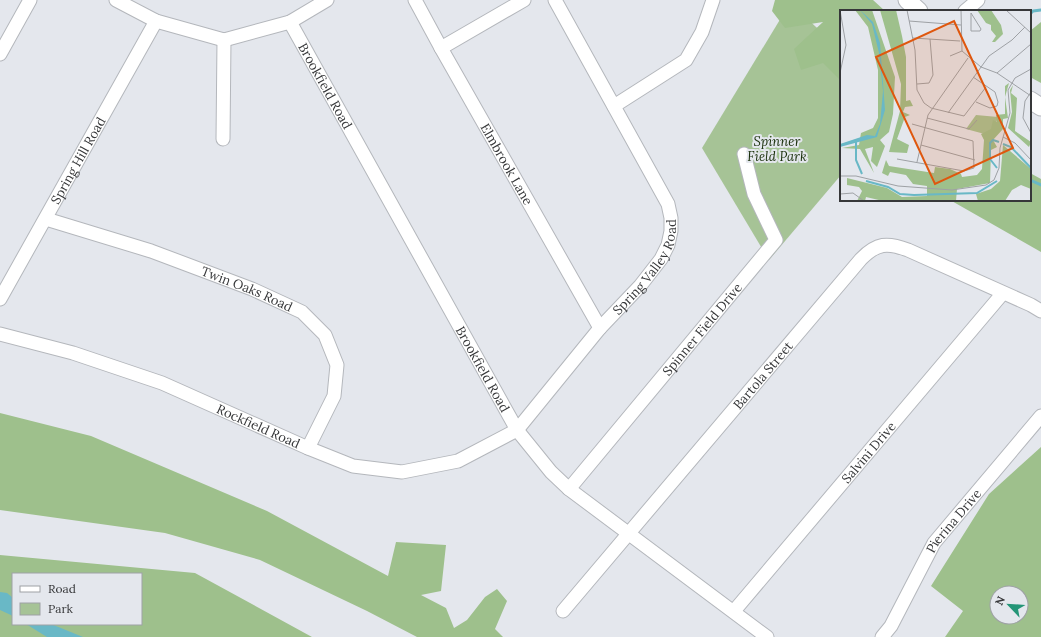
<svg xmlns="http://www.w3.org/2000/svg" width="1041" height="637" font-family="Lora,serif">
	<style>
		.green { fill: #a6c396 }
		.forest { fill: #9ec08c; fill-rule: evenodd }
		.water { fill: #69b8c6 }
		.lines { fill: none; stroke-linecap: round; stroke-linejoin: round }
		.stream { stroke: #69b8c6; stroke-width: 3 }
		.minor-casing { stroke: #b4b7bc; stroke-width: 15 }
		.major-casing { stroke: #b4b7bc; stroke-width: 19 }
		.minor { stroke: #fff; stroke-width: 13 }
		.major { stroke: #fff; stroke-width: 17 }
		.labels { text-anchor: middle; stroke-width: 4; stroke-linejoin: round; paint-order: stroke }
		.street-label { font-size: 13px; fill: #363739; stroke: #e4e7ed }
		.park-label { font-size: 13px; font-style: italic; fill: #1a300b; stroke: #e4e7ed }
		.inset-river { fill: none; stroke: #69b8c6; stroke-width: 2 }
		.inset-road { fill: none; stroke: #9ea1a5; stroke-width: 1 }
		.view { fill: #df570e; fill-opacity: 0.15; stroke: #df570e; stroke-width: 2 }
		.inset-edge { fill: none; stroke: #363739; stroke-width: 2 }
	</style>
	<rect width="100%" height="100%" fill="#e4e7ed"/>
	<path class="green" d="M 790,3 L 841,50 L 841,175 L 769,260 L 702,148 Z"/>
	<g class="forest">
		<path d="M 775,0 L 873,0 L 885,11 L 841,11 L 841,81 L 823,63 L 801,70 L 794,49 L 823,22 L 785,28 L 772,11 Z"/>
		<path d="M 1041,22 L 1041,83 L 1030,77 L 1030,31 Z"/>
		<path d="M 1030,173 L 1041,179 L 1041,252 L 950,200 L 1030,200 Z"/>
		<path d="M 0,413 L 91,436 L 267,511 L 388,576 L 396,542 L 446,545 L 441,591 L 421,595 L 446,608 L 454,628 L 467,620 L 485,597 L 497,589 L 507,601 L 495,629 L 503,637 L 417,637 L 367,611 L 260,560 L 165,533 L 0,510 Z"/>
		<path d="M 1041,447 L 1041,637 L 945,637 L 963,611 L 931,586 L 989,494 ZM 997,593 L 1021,593 L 1021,617 L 997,617 Z"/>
		<path d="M 0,555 L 195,573 L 312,637 L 0,637 ZM 13,574 L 141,574 L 141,624 L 13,624 Z"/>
	</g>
	<g class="water">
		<path d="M 0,592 L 7,593 L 13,598 L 13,616 L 0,610 Z"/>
		<path d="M 26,624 L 51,624 L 83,637 L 47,637 Z"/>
	</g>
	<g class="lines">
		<g class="stream">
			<path d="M 1030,14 L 1033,11 L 1041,10"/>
			<path d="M 1030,180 L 1041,185"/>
		</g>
		<g class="minor-casing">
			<g id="minor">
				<path d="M 116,0 L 156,21 L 224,40 L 290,22 L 327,0"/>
				<path id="s1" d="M 415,0 L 441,48 L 600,328"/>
				<path d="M 965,11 L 978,0"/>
				<path id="s2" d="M 290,22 L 517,430 L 551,472 L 569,489 L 767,637"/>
				<path d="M 441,48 L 524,0"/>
				<path d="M 0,54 L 30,0"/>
				<path d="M 614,106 L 686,60 L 702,32 L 713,0"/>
				<path d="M 223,139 L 224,40"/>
				<path id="s3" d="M 46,219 L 151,251 L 252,289 L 302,312 L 325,335 L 337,365 L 334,396 L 308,448"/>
				<path id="s4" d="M 0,299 L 156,21"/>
				<path id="s5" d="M 0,334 L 73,353 L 162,383 L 308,448 L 353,466 L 402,472 L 458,461 L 517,430 L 600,328 L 640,286 L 661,259 L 668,245 L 671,231 L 671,218 L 668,204 L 555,0"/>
				<path id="s6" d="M 569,489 L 776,240 L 754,194 L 744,154"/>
				<path id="s7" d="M 563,611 L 861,259 C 877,243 887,242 908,250 L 1031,305 L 1041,311"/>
				<path id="s8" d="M 734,611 L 1003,293"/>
				<path id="s9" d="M 882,637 L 891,626 L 934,543 L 1041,416"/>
			</g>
		</g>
		<g class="major-casing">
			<g id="major">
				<path d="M 907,0 L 919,11"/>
				<path d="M 1030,100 L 1041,107"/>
			</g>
		</g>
		<use href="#minor" class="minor"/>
		<use href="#major" class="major"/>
	</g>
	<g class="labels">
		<g class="street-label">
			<text dy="5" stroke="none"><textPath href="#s2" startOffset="73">Brookfield Road</textPath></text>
			<text dy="5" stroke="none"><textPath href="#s4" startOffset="159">Spring Hill Road</textPath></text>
			<text dy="5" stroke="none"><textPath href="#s1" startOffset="188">Elmbrook Lane</textPath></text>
			<text dy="5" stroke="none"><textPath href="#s5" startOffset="760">Spring Valley Road</textPath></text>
			<text dy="5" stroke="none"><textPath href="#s3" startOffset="213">Twin Oaks Road</textPath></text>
			<text dy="5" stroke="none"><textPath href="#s6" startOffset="208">Spinner Field Drive</textPath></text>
			<text dy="5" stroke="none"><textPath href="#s2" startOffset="397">Brookfield Road</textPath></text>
			<text dy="5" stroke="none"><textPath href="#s7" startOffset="309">Bartola Street</textPath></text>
			<text dy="5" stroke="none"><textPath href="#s5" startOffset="275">Rockfield Road</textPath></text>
			<text dy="5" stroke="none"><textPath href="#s8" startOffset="208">Salvini Drive</textPath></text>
			<text dy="5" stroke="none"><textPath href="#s9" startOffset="137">Pierina Drive</textPath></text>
		</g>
		<g class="park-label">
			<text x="777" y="146">Spinner<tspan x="777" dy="15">Field Park</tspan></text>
		</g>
	</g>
	<g transform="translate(840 10)">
		<rect width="191" height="191" fill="#e4e7ed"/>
		<path d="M 136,105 L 158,107 L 152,126 L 126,119 Z" fill="#a6c396"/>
		<path d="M 15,0 L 32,0 L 55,67 L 53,104 L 49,122 L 40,130 L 45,136 L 37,157 L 31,151 L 33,137 L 25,139 L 34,163 L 20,139 L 2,138 L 19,135 L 21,123 L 33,118 L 38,108 L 38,60 L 28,17 ZM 40,0 L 56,0 L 62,26 L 66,47 L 66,91 L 70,90 L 73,96 L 65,97 L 63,102 L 70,105 L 65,107 L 57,129 L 69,135 L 67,143 L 49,142 L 60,101 L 61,74 ZM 137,0 L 151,0 L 161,15 L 163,24 L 155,32 L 152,32 L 156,26 L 151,20 L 151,15 L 146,13 ZM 169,73 L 165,87 L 168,108 L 163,109 L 163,119 L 153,130 L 157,137 L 151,140 L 150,173 L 117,179 L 116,191 L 43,191 L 26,187 L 25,191 L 17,191 L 22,181 L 19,177 L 7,175 L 7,168 L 47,178 L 62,187 L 87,186 L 87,176 L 73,174 L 66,165 L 50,162 L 48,166 L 42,163 L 46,150 L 49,156 L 94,163 L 95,157 L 110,159 L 121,164 L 122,167 L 137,165 L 142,159 L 144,130 L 141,124 L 151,119 L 153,110 L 157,112 L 156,105 L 165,104 L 165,76 ZM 173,75 L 171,83 L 177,88 L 175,121 L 191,132 L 189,137 L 168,118 L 172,102 L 170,80 ZM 163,135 L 191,159 L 191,179 L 181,175 L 172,180 L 165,191 L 138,191 L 136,184 L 151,179 L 160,171 Z" fill="#9ec08c"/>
		<path d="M 20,0 L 33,12 L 40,33 L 45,100 L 37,127 L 0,137 L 0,134 L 27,125 L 35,126 L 40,114 L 43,81 L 39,43 L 32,14 Z" fill="#69b8c6"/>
		<path class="inset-river" d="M 16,132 L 16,150 L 22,164M 163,134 L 171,137 L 191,158M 157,158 L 150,149 L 150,133 L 153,130 L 159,132M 26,171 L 48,177 L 60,184 L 74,185 L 137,183 L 157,171"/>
		<path class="inset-road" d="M 67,0 L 75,40 L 77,80 L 84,93 L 91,98 L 124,106 L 146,77M 121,0 L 122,41 L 141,57 L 157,63 L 191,86M 166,0 L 191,23M 131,3 L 141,19 L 140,21 L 131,21 ZM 69,11 L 121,15M 73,28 L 120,31M 110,46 L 122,41M 0,63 L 6,35 L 0,0M 157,63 L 191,34M 133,67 L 155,82 L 158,92 L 157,96 L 150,98 L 136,92M 77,74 L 89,73 L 93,65 L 90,29M 191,82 L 185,91 L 183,108 L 191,123M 108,103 L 149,46 L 172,30 L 185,17M 87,108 L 129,119 L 137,110M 163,127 L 175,133 L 191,150M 81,135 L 135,150M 57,149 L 124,161 L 134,158 L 133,131 L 72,114M 77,152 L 88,105 L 128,48M 0,166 L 16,166 L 58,176 L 112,180 L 146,175 L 154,170 L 159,158 L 160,138 L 170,103 L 168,80 L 175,68 L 191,59M 0,184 L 13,183 L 24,191"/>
		<path class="view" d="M 114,11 L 173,138 L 95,174 L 36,47 Z"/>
		<rect width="191" height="191" class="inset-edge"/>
	</g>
	<rect x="12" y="573" width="130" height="52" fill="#e4e7ed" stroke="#9ea1a5"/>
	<rect x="20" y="586" width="20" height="6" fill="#ffffff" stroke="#9ea1a5"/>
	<text x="48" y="593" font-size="12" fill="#363739">Road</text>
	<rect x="20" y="603" width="20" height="12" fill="#a6c396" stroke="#9ea1a5"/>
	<text x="48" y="613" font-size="12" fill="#363739">Park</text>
	<g transform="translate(1009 605) rotate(295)"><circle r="19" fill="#e4e7ed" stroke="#9ea1a5"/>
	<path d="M0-3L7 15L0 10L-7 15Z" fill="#249577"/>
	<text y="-6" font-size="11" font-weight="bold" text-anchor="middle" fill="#363739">N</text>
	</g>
</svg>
